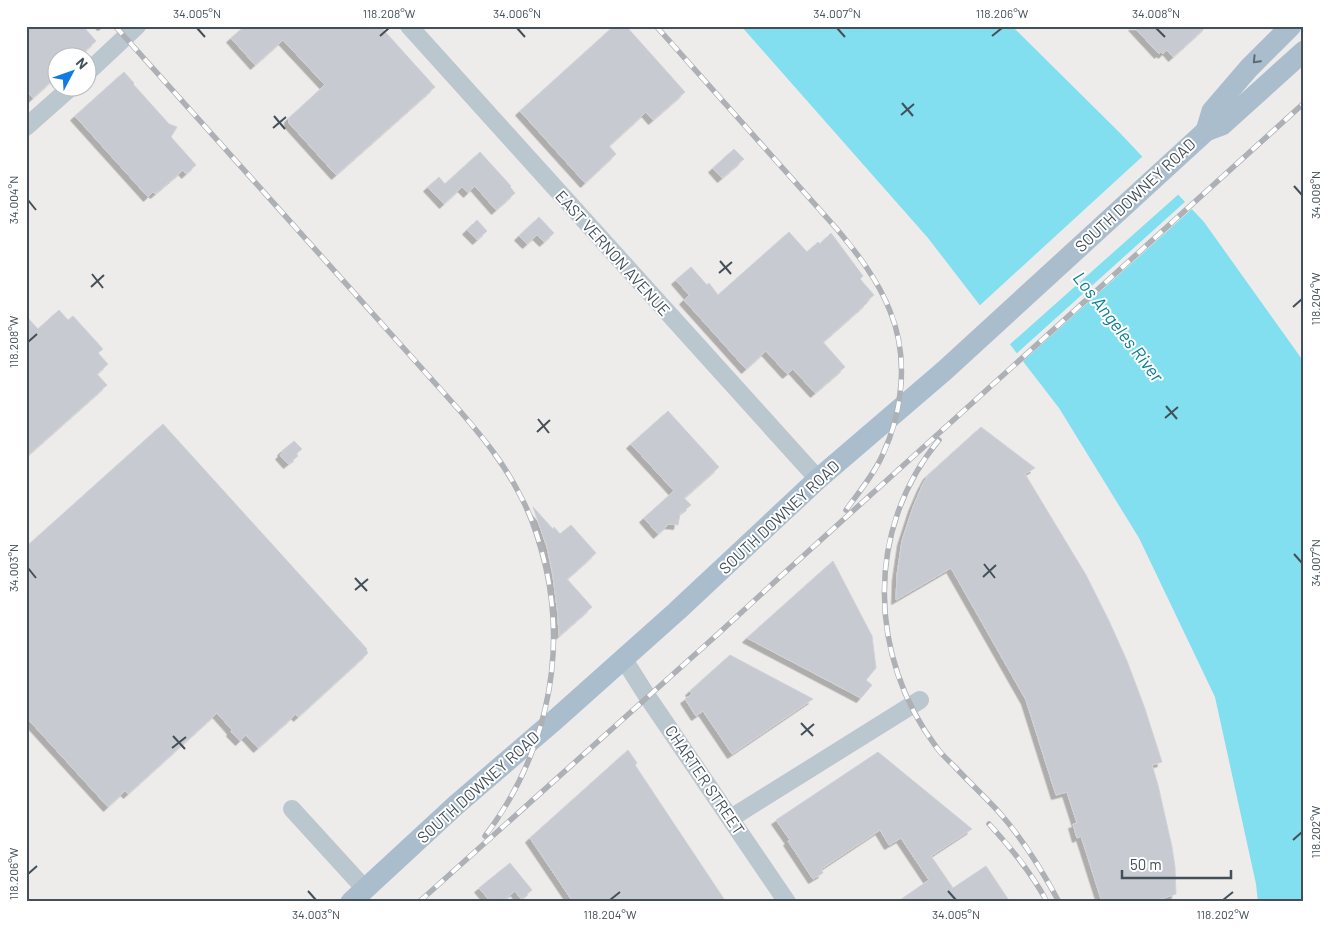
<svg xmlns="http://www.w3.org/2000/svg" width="1330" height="928" font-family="Barlow,sans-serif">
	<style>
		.water { fill: #81dfef }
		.pier { fill: #eeebeb }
		.building { fill: #c8cad1; stroke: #cfd2d8; filter: url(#shadow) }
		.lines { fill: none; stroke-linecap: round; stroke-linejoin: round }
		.minor { stroke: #bbc7cf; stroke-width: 18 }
		.major { stroke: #a9bdcc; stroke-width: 21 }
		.rail-casing { stroke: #adb1b6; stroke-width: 5.5 }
		.rail { stroke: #fff; stroke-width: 4; stroke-dasharray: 11; stroke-linecap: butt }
		.oneway { stroke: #5c6b76 }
		.ticks { fill: none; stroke: #435059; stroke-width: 2 }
		.labels { text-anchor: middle; stroke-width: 4; stroke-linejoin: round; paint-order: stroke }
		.street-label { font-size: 16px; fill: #435059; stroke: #fff }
		.water-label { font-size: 18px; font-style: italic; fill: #087f92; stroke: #fff }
		.neatline { fill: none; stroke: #435059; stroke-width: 2 }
		.ticks-label { font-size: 12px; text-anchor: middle; fill: #435059 }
	</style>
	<defs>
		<filter id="shadow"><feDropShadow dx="-4.5" dy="4.5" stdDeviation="0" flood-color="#0004"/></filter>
	</defs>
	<rect width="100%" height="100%" fill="#eeebeb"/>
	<path class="water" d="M 741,26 L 1012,26 L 1120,133 L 1204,222 L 1304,362 L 1304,902 L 1258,902 L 1256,884 L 1215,697 L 1139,538 L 1059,408 L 928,238 Z"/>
	<g class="pier">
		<path d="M 1144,155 L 1180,193 L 1008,346 L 978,307 Z"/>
		<path d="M 1187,200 L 1194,207 L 1021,363 L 1015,355 Z"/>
	</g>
	<g class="building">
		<path d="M 26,26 L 83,26 L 96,41 L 77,58 L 58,58 L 58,75 L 33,98 L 26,90 Z"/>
		<path d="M 245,26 L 380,26 L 435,87 L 336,175 L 289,123 L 289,118 L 325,85 L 283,40 L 255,65 L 231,38 Z"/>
		<path d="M 614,26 L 626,26 L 685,92 L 653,120 L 646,112 L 609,146 L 616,154 L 585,183 L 520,111 Z"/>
		<path d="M 1133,26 L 1207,26 L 1173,57 L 1167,50 L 1163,54 L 1161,52 L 1159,54 Z"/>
		<path d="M 124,72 L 134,83 L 133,84 L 169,124 L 177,127 L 171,137 L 196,165 L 186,174 L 183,170 L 155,194 L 153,192 L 148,197 L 75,116 Z"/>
		<path d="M 734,149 L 744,159 L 722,178 L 713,168 Z"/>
		<path d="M 480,152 L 511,186 L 510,187 L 515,193 L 496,210 L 475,186 L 468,193 L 462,187 L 444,204 L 428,187 L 439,177 L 445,184 Z"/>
		<path d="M 539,217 L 554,233 L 544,242 L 537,235 L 527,244 L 519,236 Z"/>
		<path d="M 477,220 L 487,231 L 477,240 L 467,230 Z"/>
		<path d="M 789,232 L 807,252 L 818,242 L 820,244 L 831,233 L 863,276 L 860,279 L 874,295 L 867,301 L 868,302 L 823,342 L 845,367 L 815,393 L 793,369 L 787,374 L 766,351 L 746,369 L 684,300 L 689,295 L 676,280 L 691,267 L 707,285 L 709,283 L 718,295 Z"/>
		<path d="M 59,310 L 68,320 L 73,316 L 103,349 L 98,353 L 108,364 L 97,374 L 107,385 L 26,457 L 26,316 L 38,329 Z"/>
		<path d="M 668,411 L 719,467 L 684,498 L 691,505 L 680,514 L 678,525 L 669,524 L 658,534 L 644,518 L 674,491 L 631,444 Z"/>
		<path d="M 163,424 L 367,649 L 366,650 L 368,653 L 298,717 L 296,714 L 258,748 L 246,735 L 240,741 L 231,732 L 232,730 L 217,713 L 128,794 L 125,791 L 108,807 L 26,717 L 26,547 Z"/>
		<path d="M 981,427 L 1035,468 L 1025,474 L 1086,575 L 1110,623 L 1127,661 L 1144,706 L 1162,762 L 1152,765 L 1158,785 L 1172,847 L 1175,867 L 1176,894 L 1152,902 L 1102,902 L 1081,836 L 1077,838 L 1073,824 L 1077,823 L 1067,792 L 1056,795 L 1026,700 L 951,568 L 896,600 L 897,575 L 902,541 L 913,507 L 922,486 L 928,475 Z"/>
		<path d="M 294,441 L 302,449 L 296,454 L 298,456 L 288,464 L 280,455 L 283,452 L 282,451 Z"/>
		<path d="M 533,507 L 553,529 L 554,527 L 560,534 L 571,525 L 596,553 L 567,579 L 592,607 L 559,636 L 558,615 L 553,576 L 547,547 Z"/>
		<path d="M 833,561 L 872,636 L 876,668 L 866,680 L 872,685 L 861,698 L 747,638 Z"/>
		<path d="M 730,655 L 813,699 L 732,754 L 703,711 L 696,716 L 685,699 L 692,694 L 690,691 Z"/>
		<path d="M 628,750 L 637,763 L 635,765 L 726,902 L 573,902 L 530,838 Z"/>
		<path d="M 878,752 L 972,829 L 931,856 L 953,888 L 986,866 L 1010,902 L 897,902 L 929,880 L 901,838 L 889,845 L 880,830 L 821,869 L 823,873 L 813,879 L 788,841 L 790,840 L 776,820 Z"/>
		<path d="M 510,863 L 532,890 L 521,899 L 515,891 L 501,902 L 491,902 L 479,888 Z"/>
	</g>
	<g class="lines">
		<g class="minor">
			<path d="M 409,26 L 818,479"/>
			<path d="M 88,72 L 137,26"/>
			<path d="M 26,127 L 70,88"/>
			<path d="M 623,658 L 647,696 L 787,902"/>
			<path d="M 292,809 L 365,889"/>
			<path d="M 731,818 L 920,700"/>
		</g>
		<g class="major">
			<path d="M 1206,131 L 1212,111 L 1249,68 L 1291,26"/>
			<path d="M 351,902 L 456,805 L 556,719 L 677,611 L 818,479 L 944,371 L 1206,131 L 1222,125 L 1304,51"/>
		</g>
		<g class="rail-casing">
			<g id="rail">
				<path d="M 97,26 L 98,28"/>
				<path d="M 115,26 L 460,411 C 484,439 504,463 521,497 C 533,519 540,543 546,568 C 567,662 543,760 485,836"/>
				<path d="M 656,26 L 836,228 C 857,253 878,280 890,311 C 909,357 903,412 882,456 C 873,476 858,493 846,510"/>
				<path d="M 939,440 C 865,529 868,657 937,748 C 942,755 949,761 955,767 C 969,782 984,796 998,811 C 1022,838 1042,870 1059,902"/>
				<path d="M 989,824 C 1011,848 1032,873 1047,902"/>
				<path d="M 419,902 L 719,633 L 781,576 L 1304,103"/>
			</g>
		</g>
		<use href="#rail" class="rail"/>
	</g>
	<defs><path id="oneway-chevron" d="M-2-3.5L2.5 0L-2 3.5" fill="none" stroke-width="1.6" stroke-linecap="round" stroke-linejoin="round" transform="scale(1.25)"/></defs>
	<use class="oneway" href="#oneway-chevron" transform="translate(1256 60) rotate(134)"/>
	<path class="ticks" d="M 197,28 L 205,37M 517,28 L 525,37M 837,28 L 845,37M 1156,28 L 1165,37M 380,36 L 389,28M 992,36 L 1002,28M 902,103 L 913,116M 901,115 L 914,104M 274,116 L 285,129M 273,128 L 286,117M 1294,186 L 1302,195M 28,200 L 36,210M 720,261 L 731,274M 719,273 L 732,262M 92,274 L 103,288M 91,287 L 104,275M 1293,307 L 1302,299M 28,342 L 37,334M 1166,406 L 1177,419M 1165,418 L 1178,407M 538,419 L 549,433M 537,432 L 550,420M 1294,554 L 1302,563M 984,564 L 995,578M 28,568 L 36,578M 983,577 L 996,565M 355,578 L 367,591M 355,590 L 368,579M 801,723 L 813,736M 801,735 L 814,724M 173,736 L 185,749M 172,748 L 186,737M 1293,840 L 1302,832M 28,874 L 37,866M 308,891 L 316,900M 948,891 L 956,900M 610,900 L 620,892M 1223,900 L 1233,892"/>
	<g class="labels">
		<g class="street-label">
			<text transform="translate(1135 195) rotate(-43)" y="6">SOUTH DOWNEY ROAD</text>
			<text transform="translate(613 253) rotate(48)" y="6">EAST VERNON AVENUE</text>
			<text transform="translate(779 517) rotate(-43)" y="6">SOUTH DOWNEY ROAD</text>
			<text transform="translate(705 780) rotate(56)" y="6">CHARTER STREET</text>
			<text transform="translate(478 787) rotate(-42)" y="6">SOUTH DOWNEY ROAD</text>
		</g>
		<g class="water-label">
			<text transform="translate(1118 327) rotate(52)" y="6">Los Angeles River</text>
		</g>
	</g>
	<rect width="1330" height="928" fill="none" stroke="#ffffff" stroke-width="55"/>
	<g transform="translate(72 72) rotate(49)"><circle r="24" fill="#ffffff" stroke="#b4b9bd"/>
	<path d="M0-4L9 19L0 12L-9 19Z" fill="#117be2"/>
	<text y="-8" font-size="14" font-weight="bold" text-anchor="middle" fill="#435059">N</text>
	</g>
	<path d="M1122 870v8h109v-8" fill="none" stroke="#435059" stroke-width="2.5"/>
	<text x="1130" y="870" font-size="15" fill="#435059" stroke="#ffffff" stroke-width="4" paint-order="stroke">50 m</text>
	<rect x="28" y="28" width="1274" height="872" class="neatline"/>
	<g class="ticks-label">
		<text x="197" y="18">34.005°N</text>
		<text x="389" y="18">118.208°W</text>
		<text x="517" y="18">34.006°N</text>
		<text x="837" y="18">34.007°N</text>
		<text x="1002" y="18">118.206°W</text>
		<text x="1156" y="18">34.008°N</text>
		<text transform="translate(1316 195) rotate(-90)" y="4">34.008°N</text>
		<text transform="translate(14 200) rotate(-90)" y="4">34.004°N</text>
		<text transform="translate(1316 299) rotate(-90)" y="4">118.204°W</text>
		<text transform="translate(14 342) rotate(-90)" y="4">118.208°W</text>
		<text transform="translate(1316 563) rotate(-90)" y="4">34.007°N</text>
		<text transform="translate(14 568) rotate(-90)" y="4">34.003°N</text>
		<text transform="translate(1316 832) rotate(-90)" y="4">118.202°W</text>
		<text transform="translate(14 874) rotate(-90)" y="4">118.206°W</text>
		<text x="316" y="919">34.003°N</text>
		<text x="610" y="919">118.204°W</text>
		<text x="956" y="919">34.005°N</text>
		<text x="1223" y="919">118.202°W</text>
	</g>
</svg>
